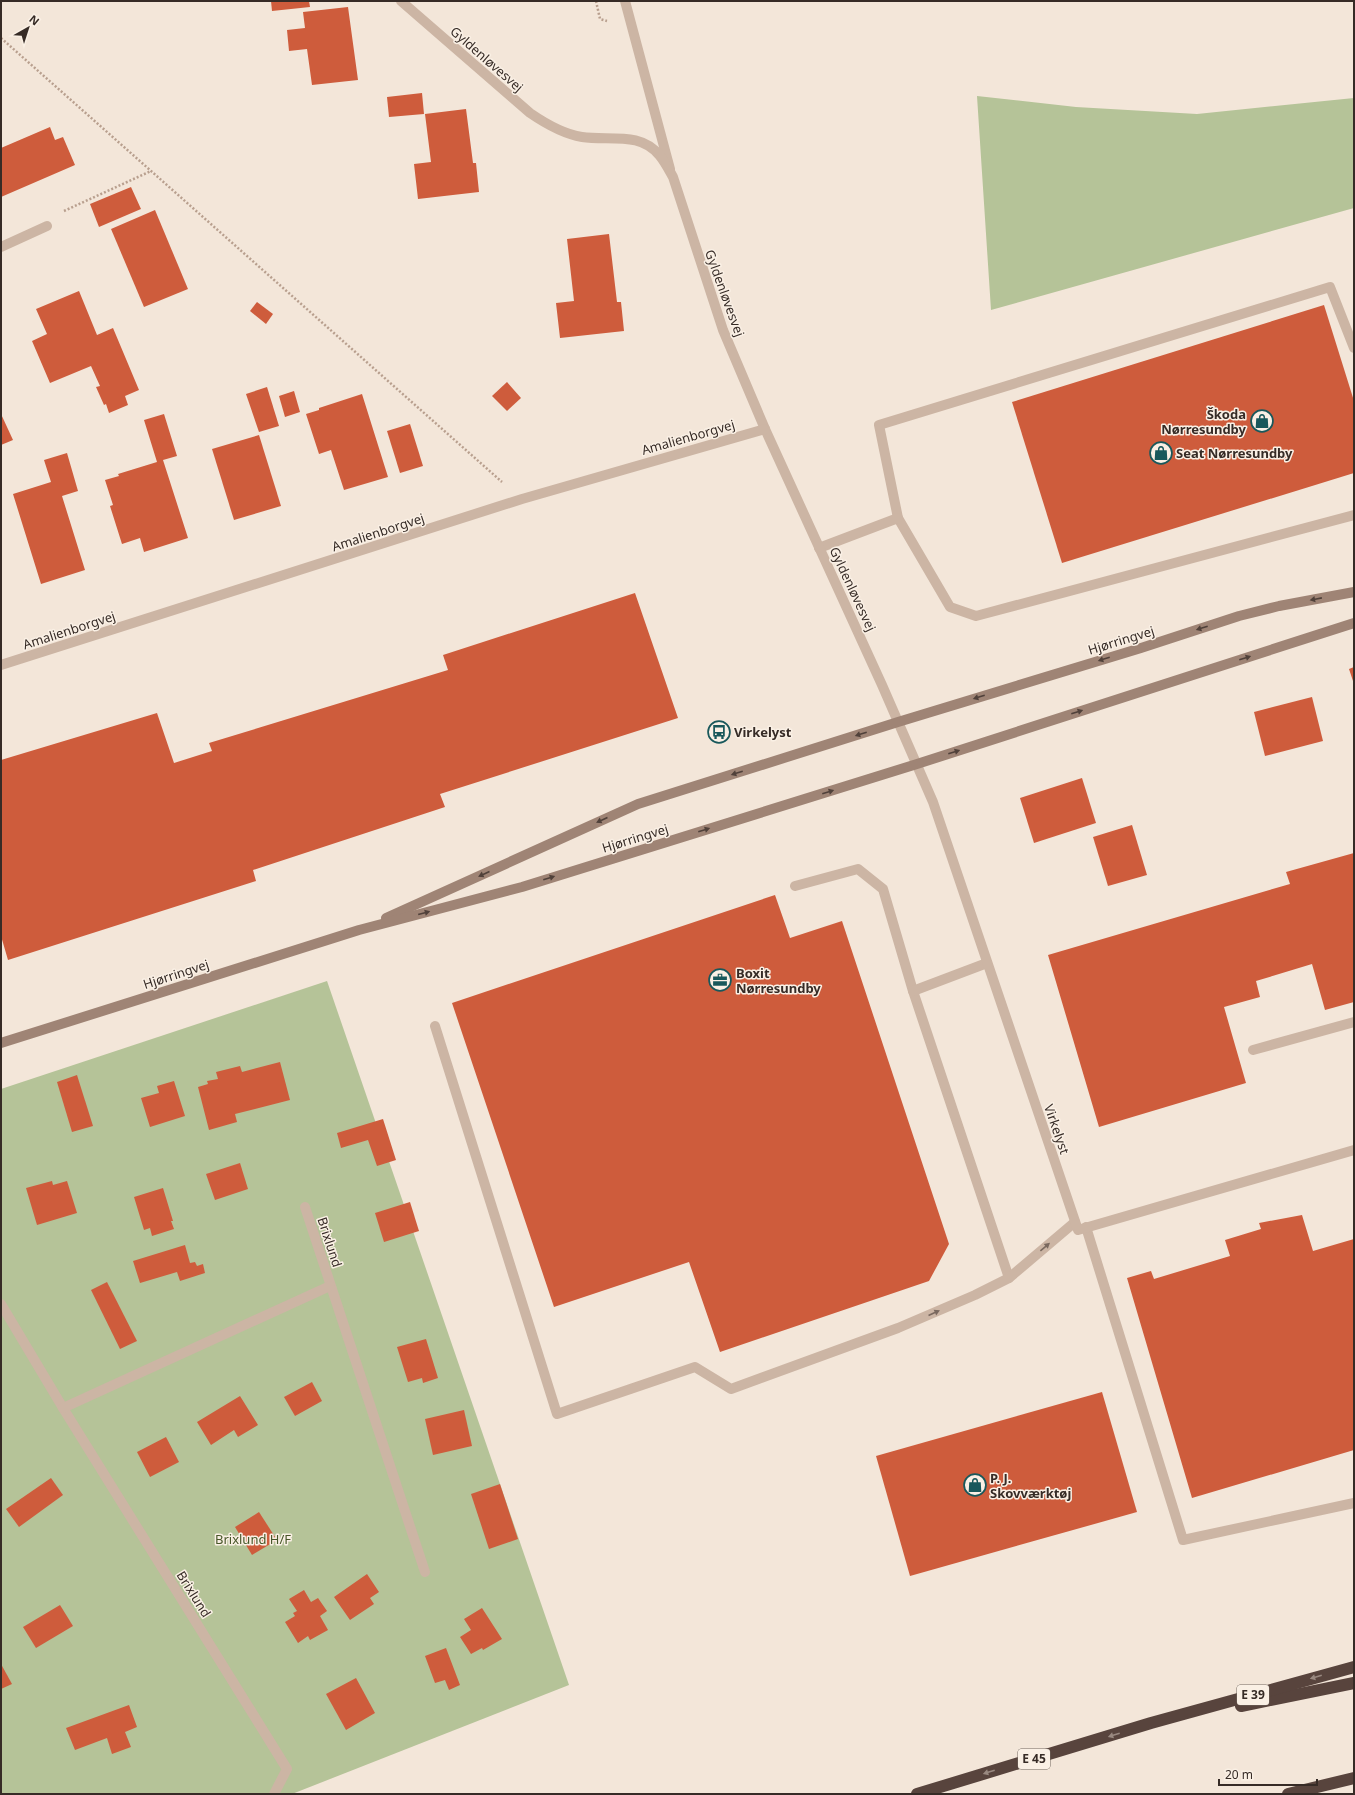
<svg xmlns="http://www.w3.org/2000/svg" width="1355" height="1795" font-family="'Noto Sans',sans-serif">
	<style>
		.green { fill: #b5c398 }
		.building { fill: #ce5c3c }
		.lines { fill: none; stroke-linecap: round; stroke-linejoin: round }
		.path { stroke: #b89f8e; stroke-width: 2.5; stroke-dasharray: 2 2; stroke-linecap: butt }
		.lane { stroke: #ccb5a4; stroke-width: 10 }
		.street { stroke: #ccb5a4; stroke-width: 10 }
		.secondary { stroke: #9f8475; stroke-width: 10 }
		.highway { stroke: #58443d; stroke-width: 12 }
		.oneway { fill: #50413a }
		.oneway2 { fill: #7a695f }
		.oneway3 { fill: #998980 }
		.labels { text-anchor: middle; stroke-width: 3; stroke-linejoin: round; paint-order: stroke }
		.shield { fill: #faf0e5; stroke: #71665f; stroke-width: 1 }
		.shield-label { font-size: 12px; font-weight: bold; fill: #362b26 }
		.street-label { font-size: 13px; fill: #362b26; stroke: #faf0e5 }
		.poi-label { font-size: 13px; font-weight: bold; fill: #362b26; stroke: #faf0e5; text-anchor: start }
		.park-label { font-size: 13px; fill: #475628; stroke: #faf0e5 }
	</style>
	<rect width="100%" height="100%" fill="#f3e6d9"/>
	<g class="green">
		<path d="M 977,96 L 1076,107 L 1197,114 L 1354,98 L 1354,208 L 991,310 Z"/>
		<path d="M 327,981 L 569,1685 L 292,1794 L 1,1794 L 1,1089 Z"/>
	</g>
	<g class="building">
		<path d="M 271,1 L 309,1 L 310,7 L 272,11 Z"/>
		<path d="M 348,7 L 358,80 L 312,85 L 307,49 L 289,51 L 287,30 L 305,28 L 303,12 Z"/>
		<path d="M 422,93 L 424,114 L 389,117 L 387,97 Z"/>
		<path d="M 466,109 L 473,163 L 476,163 L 479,192 L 418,199 L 414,164 L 431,162 L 425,114 Z"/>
		<path d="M 50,127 L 55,140 L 63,137 L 75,165 L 1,197 L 1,148 Z"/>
		<path d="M 131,187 L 141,209 L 99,227 L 90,204 Z"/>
		<path d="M 155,210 L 188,289 L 144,307 L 111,229 Z"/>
		<path d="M 609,234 L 617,302 L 621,302 L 624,331 L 560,338 L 556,303 L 574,301 L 567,239 Z"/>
		<path d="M 79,291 L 97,335 L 113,328 L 139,390 L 125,396 L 128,405 L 109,413 L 106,404 L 104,405 L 96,387 L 100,386 L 91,366 L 50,383 L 32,341 L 47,334 L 36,309 Z"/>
		<path d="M 257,302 L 273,314 L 266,324 L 250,311 Z"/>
		<path d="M 1324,305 L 1354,401 L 1354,473 L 1062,563 L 1012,402 Z"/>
		<path d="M 507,382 L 521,398 L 507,411 L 492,396 Z"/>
		<path d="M 267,387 L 279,426 L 259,432 L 246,394 Z"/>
		<path d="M 294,391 L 300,412 L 285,417 L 279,396 Z"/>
		<path d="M 362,394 L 388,477 L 344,490 L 331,450 L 319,454 L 306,414 L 319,410 L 319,408 Z"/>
		<path d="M 1,414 L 13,440 L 1,445 Z"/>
		<path d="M 164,414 L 177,456 L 163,460 L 188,538 L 144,552 L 140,538 L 122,544 L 110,506 L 113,505 L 105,480 L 119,476 L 118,474 L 157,462 L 144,420 Z"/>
		<path d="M 410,424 L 423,466 L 400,473 L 387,431 Z"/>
		<path d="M 259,435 L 281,506 L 234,520 L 212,449 Z"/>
		<path d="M 67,453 L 78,491 L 62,496 L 85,570 L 41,584 L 13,494 L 51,482 L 44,460 Z"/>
		<path d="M 635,593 L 678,718 L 440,794 L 445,807 L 253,870 L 256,881 L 8,960 L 1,936 L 1,760 L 157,713 L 174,763 L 212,751 L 209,743 L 448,670 L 443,655 Z"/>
		<path d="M 1354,667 L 1354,684 L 1349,669 Z"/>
		<path d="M 1312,697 L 1323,741 L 1265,756 L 1254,712 Z"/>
		<path d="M 1082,778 L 1096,823 L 1034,843 L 1020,798 Z"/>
		<path d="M 1132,825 L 1147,875 L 1108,886 L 1093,837 Z"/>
		<path d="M 1354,853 L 1354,1002 L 1325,1010 L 1312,964 L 1256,981 L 1260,997 L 1224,1007 L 1246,1083 L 1099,1127 L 1048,955 L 1290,884 L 1286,872 Z"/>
		<path d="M 775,895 L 790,938 L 842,921 L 949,1244 L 929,1281 L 720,1352 L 689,1262 L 554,1307 L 452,1003 Z"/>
		<path d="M 280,1062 L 290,1100 L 235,1114 L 237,1122 L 209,1130 L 198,1087 L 208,1084 L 207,1081 L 218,1079 L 216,1072 L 240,1066 L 242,1072 Z"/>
		<path d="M 77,1075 L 93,1126 L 72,1132 L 57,1082 Z"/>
		<path d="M 174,1081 L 185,1116 L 150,1127 L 141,1098 L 159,1093 L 157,1086 Z"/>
		<path d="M 383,1119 L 396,1160 L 377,1166 L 368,1140 L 341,1148 L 337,1133 Z"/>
		<path d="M 240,1163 L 248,1189 L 215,1200 L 206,1174 Z"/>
		<path d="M 52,1181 L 53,1185 L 67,1181 L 77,1213 L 37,1225 L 26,1188 Z"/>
		<path d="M 163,1188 L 173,1221 L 171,1221 L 174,1229 L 152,1236 L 150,1228 L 144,1230 L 134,1197 Z"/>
		<path d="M 410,1202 L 419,1231 L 384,1242 L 375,1213 Z"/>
		<path d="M 1302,1215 L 1313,1251 L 1354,1239 L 1354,1450 L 1192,1498 L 1127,1278 L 1151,1271 L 1154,1279 L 1230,1256 L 1225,1240 L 1261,1229 L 1259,1223 Z"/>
		<path d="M 185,1245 L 190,1263 L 195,1262 L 197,1266 L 203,1264 L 205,1273 L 180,1281 L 177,1272 L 140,1283 L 133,1261 Z"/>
		<path d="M 107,1282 L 137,1341 L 120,1349 L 91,1290 Z"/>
		<path d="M 426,1339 L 438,1378 L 423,1383 L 422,1378 L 408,1382 L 397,1347 Z"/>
		<path d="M 312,1382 L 322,1401 L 295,1416 L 284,1397 Z"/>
		<path d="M 1102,1392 L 1137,1512 L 910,1576 L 876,1456 Z"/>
		<path d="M 240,1396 L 258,1425 L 238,1437 L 234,1430 L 211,1445 L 197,1422 Z"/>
		<path d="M 464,1410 L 472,1446 L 433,1455 L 425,1419 Z"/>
		<path d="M 166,1437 L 179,1462 L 150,1477 L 137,1452 Z"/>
		<path d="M 51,1478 L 63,1495 L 19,1527 L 6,1509 Z"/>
		<path d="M 500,1484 L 518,1539 L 489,1549 L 471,1494 Z"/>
		<path d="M 259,1512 L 277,1540 L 252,1555 L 235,1527 Z"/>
		<path d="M 367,1574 L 379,1592 L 370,1598 L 374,1604 L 350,1620 L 334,1597 Z"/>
		<path d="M 304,1590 L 311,1602 L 318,1598 L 327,1611 L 320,1616 L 328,1630 L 310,1640 L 308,1636 L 298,1643 L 285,1622 L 295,1616 L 293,1613 L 297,1611 L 289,1599 Z"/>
		<path d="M 60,1605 L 73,1626 L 36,1648 L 23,1627 Z"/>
		<path d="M 482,1608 L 502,1639 L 483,1650 L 482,1648 L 471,1654 L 460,1637 L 471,1630 L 464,1619 Z"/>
		<path d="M 446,1648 L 460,1685 L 449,1690 L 445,1680 L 435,1683 L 425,1656 Z"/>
		<path d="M 1,1664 L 12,1684 L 1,1689 Z"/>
		<path d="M 356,1678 L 375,1713 L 346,1730 L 326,1694 Z"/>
		<path d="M 129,1705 L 137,1727 L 125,1732 L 131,1747 L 112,1754 L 107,1738 L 75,1750 L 66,1728 Z"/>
	</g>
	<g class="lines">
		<g class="path">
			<path d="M 596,1 L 600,19 L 607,21"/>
			<path d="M 1,38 L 502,482"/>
			<path d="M 64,211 L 151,171"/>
		</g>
		<g class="lane">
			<path d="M 625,1 L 670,169"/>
			<path d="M 1354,348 L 1330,287 L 879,425 L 898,518 L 950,607 L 976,616 L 1354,515"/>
			<path d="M 819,548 L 898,518"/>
			<path d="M 795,886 L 858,869 L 883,889 L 913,991 L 1009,1278"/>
			<path d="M 913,991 L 987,963"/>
			<path d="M 435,1026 L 557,1414 L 695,1367 L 731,1389 L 898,1328 L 975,1295 L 1009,1278 L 1075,1222"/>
			<path d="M 1253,1050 L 1354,1022"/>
			<path d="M 305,1207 L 425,1572"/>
			<path d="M 1086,1227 L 1183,1540 L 1354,1503"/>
			<path d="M 1,1304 L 63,1408 L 287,1769 L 274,1794"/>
			<path d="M 63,1408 L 330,1286"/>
		</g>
		<g class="street">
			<path d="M 401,1 L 530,113 C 546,124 563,134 582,137 C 609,141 641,131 660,156 C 665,162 669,170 673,177 L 723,330 L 765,429 L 882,685 L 933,802 L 1078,1230 L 1354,1150"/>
			<path d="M 1,247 L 47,226"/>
			<path d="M 1,665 L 522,499 L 765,429"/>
		</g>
		<g class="secondary">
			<path d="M 386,918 L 638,804 L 898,722 L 1141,648 L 1239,616 L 1279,606 L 1354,592"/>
			<path d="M 1,1043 L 359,930 L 522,887 L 917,764 L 1354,623"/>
		</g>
		<g class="highway">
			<path d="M 1241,1706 L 1354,1683"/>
			<path d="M 917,1794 L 1151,1723 L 1354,1667"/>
			<path d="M 1288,1794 L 1354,1778"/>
		</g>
	</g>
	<defs><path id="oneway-solid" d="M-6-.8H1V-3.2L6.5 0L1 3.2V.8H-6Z"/></defs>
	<g class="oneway">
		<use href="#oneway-solid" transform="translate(1316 599) rotate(169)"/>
		<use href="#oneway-solid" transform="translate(1202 628) rotate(162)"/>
		<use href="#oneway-solid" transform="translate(1245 658) rotate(-18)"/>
		<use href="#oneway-solid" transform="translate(1104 659) rotate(163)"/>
		<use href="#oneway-solid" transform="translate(979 697) rotate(163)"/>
		<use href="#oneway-solid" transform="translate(1077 712) rotate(-18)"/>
		<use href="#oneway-solid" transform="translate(861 734) rotate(163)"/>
		<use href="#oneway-solid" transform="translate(954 752) rotate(-18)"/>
		<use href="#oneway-solid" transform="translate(737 773) rotate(163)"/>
		<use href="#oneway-solid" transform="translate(828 792) rotate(-17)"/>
		<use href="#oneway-solid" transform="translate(602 820) rotate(156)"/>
		<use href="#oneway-solid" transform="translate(704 830) rotate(-17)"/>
		<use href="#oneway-solid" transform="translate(484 874) rotate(156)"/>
		<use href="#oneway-solid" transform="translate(549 878) rotate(-17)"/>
		<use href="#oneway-solid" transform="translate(424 913) rotate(-15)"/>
	</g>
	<g class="oneway2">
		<use href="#oneway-solid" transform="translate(1045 1247) rotate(-40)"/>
		<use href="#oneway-solid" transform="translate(934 1313) rotate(-24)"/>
	</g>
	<g class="oneway3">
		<use href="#oneway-solid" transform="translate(1316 1677) rotate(164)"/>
		<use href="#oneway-solid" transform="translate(1114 1735) rotate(163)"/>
		<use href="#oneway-solid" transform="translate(989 1772) rotate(163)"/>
	</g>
	<defs>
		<g id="shop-ring" transform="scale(1.15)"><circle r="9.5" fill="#faf0e5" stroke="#19585b" stroke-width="1.5"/><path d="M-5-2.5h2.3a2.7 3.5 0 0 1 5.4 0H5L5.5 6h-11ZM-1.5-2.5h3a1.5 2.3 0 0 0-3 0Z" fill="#19585b"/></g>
		<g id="bus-ring" transform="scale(1.15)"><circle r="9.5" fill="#faf0e5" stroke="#19585b" stroke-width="1.5"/><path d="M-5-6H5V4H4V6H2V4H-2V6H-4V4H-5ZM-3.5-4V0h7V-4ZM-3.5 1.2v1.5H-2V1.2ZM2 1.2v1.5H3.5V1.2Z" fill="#19585b"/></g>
		<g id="office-ring" transform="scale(1.15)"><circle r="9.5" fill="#faf0e5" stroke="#19585b" stroke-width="1.5"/><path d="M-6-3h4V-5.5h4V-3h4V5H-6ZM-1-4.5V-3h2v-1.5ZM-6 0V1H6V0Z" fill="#19585b"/></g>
	</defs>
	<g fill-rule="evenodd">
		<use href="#shop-ring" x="1262" y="421"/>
		<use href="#shop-ring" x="1161" y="453"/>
		<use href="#bus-ring" x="719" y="732"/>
		<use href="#office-ring" x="720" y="980"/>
		<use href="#shop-ring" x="975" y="1485"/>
	</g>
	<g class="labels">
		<g class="shield">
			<rect x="1237" y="1685" width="32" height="20" rx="3"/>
			<rect x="1018" y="1749" width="32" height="20" rx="3"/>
		</g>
		<g class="shield-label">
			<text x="1253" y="1699">E 39</text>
			<text x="1034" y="1763">E 45</text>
		</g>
		<g class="street-label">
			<text transform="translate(487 59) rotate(41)" y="5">Gyldenløvesvej</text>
			<text transform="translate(725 293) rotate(70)" y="5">Gyldenløvesvej</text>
			<text transform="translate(688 437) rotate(-16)" y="5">Amalienborgvej</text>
			<text transform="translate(378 532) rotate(-18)" y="5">Amalienborgvej</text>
			<text transform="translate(853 589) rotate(65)" y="5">Gyldenløvesvej</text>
			<text transform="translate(69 630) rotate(-18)" y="5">Amalienborgvej</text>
			<text transform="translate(1121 640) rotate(-17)" y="5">Hjørringvej</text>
			<text transform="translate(635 838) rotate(-17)" y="5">Hjørringvej</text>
			<text transform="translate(176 974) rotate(-18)" y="5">Hjørringvej</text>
			<text transform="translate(1057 1129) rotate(71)" y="5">Virkelyst</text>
			<text transform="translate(330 1242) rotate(72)" y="5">Brixlund</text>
			<text transform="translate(194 1594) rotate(58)" y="5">Brixlund</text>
		</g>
		<g class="poi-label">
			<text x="1246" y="419" text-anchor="end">Škoda<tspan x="1246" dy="15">Nørresundby</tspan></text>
			<text x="1176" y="458">Seat Nørresundby</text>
			<text x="734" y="737">Virkelyst</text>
			<text x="736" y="978">Boxit<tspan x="736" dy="15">Nørresundby</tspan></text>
			<text x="990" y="1483">P. J.<tspan x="990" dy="15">Skovværktøj</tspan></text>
		</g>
		<g class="park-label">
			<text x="253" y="1544">Brixlund H/F</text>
		</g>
	</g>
	<rect width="1355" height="1795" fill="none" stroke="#362b26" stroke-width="4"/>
	<g transform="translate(28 28) rotate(39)" stroke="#faf0e5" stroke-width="3" paint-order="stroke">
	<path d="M0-3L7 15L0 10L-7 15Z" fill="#362b26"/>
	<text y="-6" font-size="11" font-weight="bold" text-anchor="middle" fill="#362b26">N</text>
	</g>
	<path d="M1219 1779v6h98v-6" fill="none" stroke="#362b26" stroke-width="2"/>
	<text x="1225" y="1779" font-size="12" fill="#362b26" stroke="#faf0e5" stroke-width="3" paint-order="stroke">20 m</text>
</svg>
